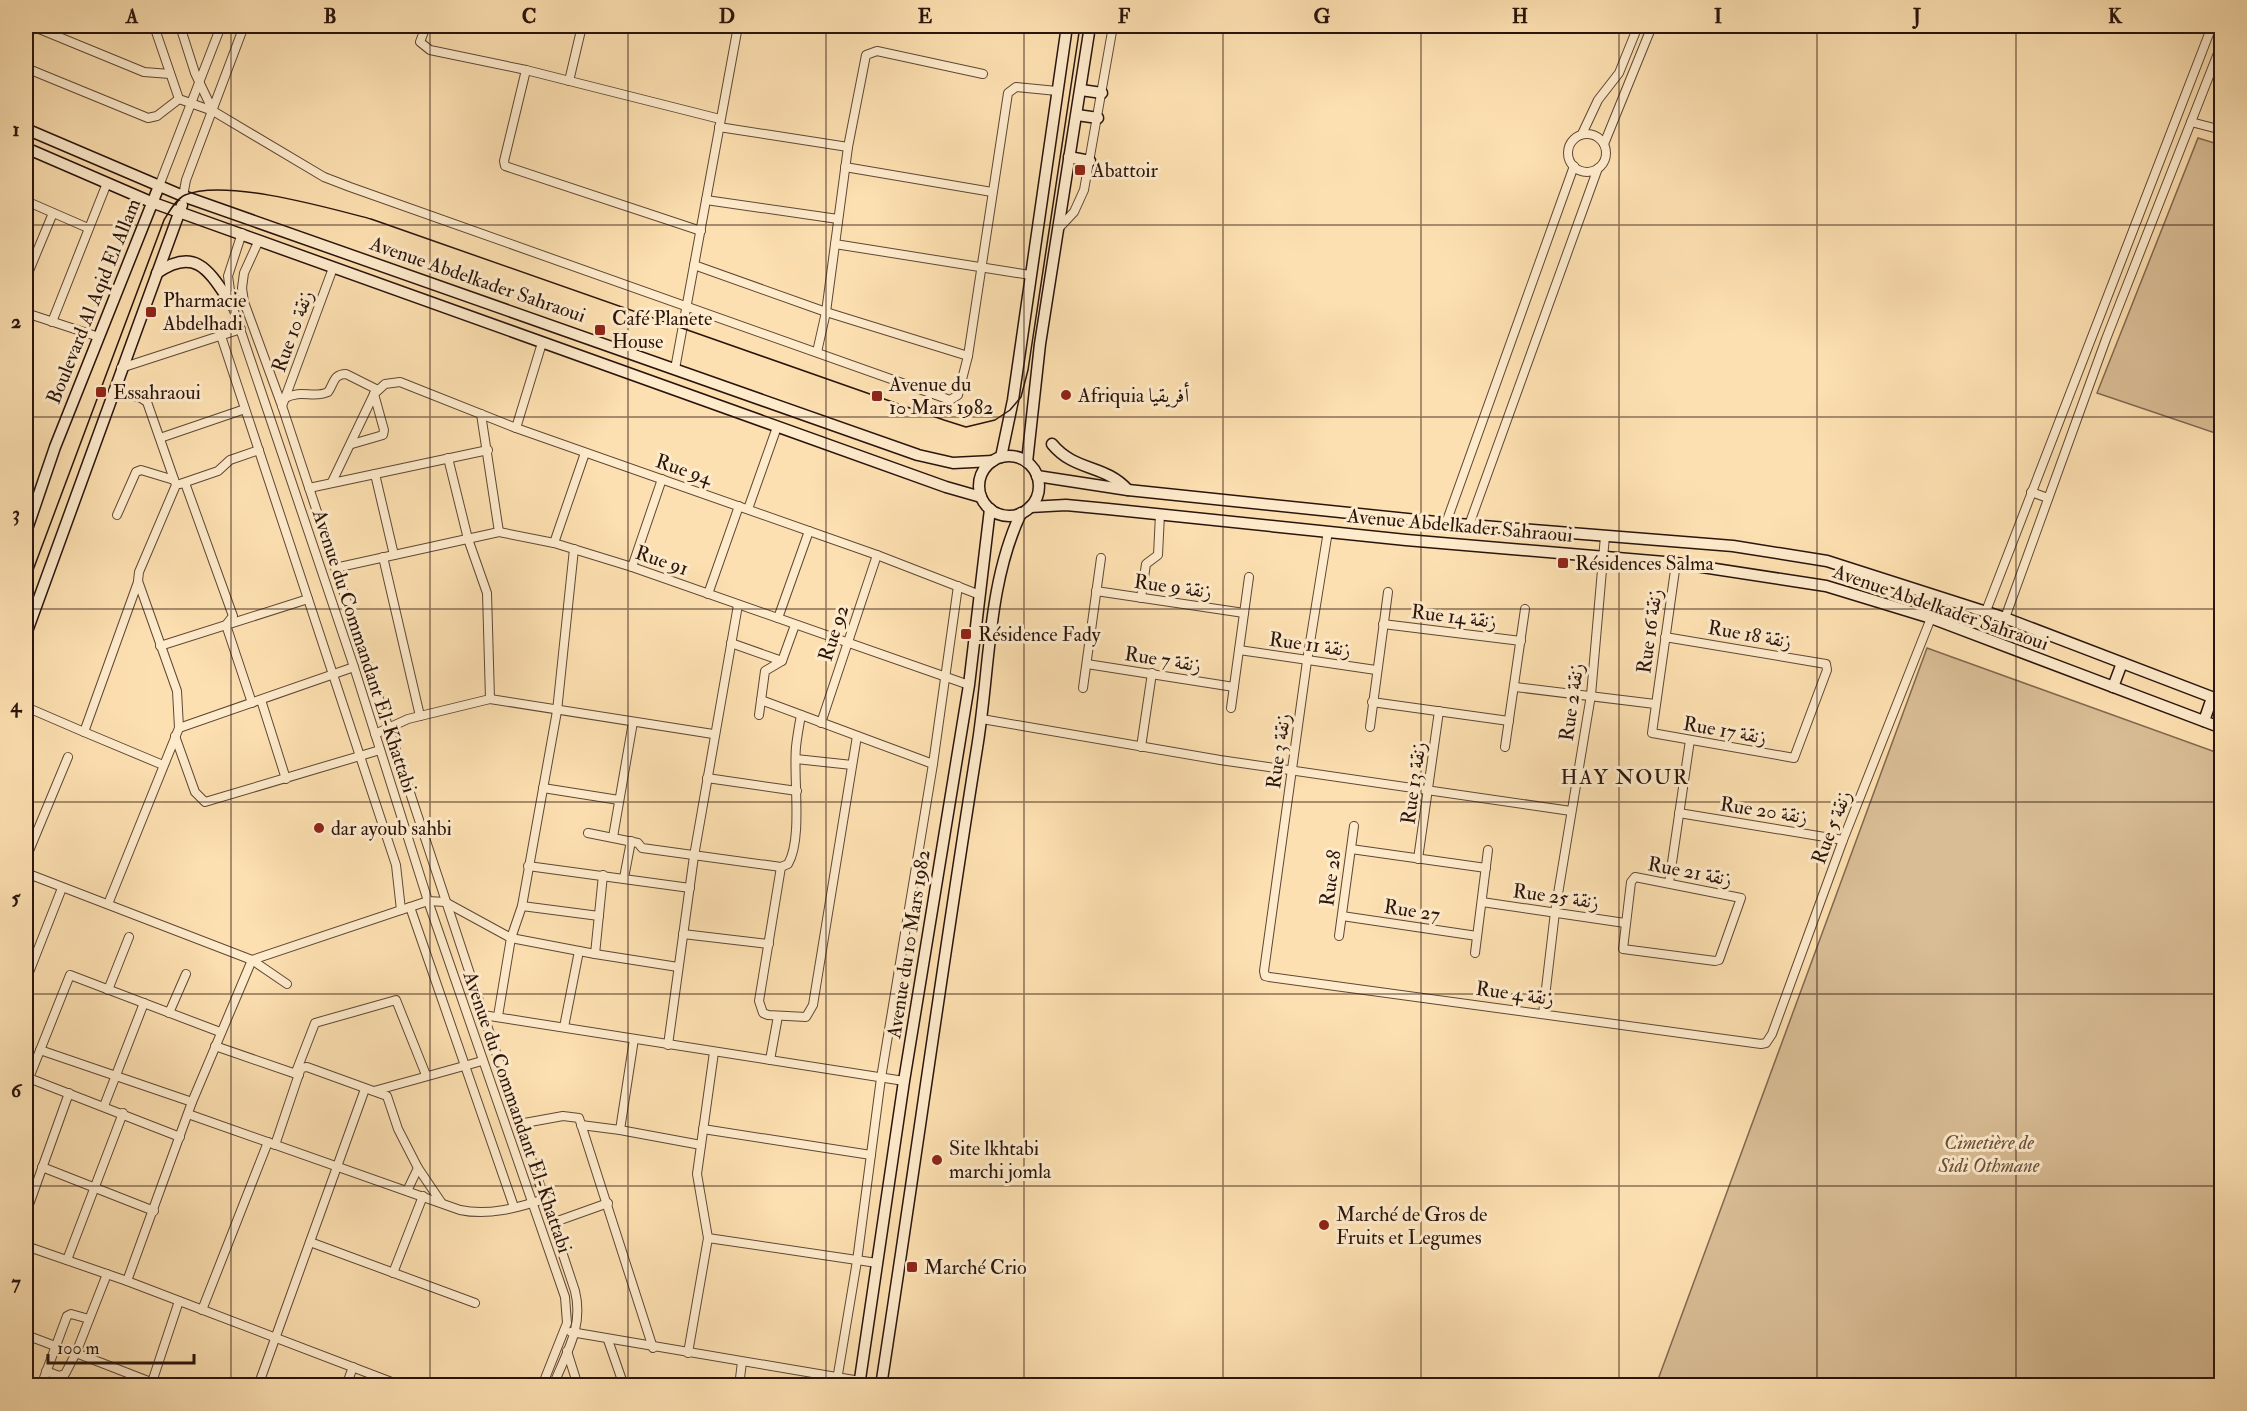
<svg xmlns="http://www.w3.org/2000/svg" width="2247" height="1411" font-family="'IM FELL Double Pica',Amiri,serif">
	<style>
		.green { fill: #d9bd95; stroke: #816850; stroke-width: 1.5 }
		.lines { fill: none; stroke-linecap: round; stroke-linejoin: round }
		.minor-casing { stroke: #5e4735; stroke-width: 10 }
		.secondary-casing { stroke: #29140c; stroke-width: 13 }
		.minor { stroke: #feebcc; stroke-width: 8 }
		.secondary { stroke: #feebcc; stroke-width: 10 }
		.tram { stroke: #29140c; stroke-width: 1.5 }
		.grid { fill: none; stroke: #29140c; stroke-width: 1.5; stroke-opacity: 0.55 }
		.poi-dot { fill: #8f2418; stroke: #feebcc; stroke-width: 2 }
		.labels { text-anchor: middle; stroke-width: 6; stroke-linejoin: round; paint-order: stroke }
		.poi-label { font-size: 20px; fill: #29140c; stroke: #feebcc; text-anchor: start }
		.street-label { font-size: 20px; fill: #29140c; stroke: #feebcc }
		.park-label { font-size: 20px; font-style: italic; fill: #674f3c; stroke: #feebcc }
		.neighbourhood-label { font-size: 21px; letter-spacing: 1.5px; fill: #29140c; stroke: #feebcc }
		.neatline { fill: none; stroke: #29140c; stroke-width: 2 }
		.grid-label { font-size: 20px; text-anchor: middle; font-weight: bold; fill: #29140c }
	</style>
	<rect width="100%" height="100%" fill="#fde0b1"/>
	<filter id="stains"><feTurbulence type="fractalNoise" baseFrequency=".00333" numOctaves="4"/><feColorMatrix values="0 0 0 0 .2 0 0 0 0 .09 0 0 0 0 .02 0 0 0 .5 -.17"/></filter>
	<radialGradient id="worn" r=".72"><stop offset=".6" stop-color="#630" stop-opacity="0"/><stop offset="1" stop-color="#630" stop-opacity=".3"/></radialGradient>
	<g class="green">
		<path d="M 2198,138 L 2221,145 L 2221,435 L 2097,393 Z"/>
		<path d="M 1927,648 L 2221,754 L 2221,1385 L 1656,1385 Z"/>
	</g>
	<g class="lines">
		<g class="minor-casing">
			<g id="minor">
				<path d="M 32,26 L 144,72 L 170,74"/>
				<path d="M 154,26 L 179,99 L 213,111 L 324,177 L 350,187 L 950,400 L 958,395 L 968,356 L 1008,93 L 1016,87 L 1057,91"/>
				<path d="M 180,26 L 195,73 L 213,111"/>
				<path d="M 426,26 L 420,42 L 430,50 L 526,70 L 720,119"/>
				<path d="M 26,68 L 148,118 L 157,116 L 179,99"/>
				<path d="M 526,70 L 504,161 L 505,166 L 701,231"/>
				<path d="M 569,81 L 582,26"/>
				<path d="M 2191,122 L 2222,130"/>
				<path d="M 719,127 L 848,147"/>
				<circle cx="1587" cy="153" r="19"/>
				<path d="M 1582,134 L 1598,100 L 1619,73 L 1638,26"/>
				<path d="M 1604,144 L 1652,26"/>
				<path d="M 845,167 L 992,192"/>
				<path d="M 159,186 L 221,26"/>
				<path d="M 183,196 L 186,180 L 244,26"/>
				<path d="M 706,200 L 838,219"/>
				<path d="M 26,201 L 88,228"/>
				<path d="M 1058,229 L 1074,212 L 1084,190 L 1113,26"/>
				<path d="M 242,233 L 228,276 L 232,305 L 354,667 L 428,901 L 565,1297 L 567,1323 L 542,1386"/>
				<path d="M 259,240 L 244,273 L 242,288 L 244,302 L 282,406 L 575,1291 C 584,1327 566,1353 553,1386"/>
				<path d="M 835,244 L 1030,275"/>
				<path d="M 694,265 L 826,312 L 968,356"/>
				<path d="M 26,278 L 53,213"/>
				<path d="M 26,313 L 99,337"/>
				<path d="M 52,322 L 107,183"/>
				<path d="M 221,336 L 396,865 L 401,910"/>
				<path d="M 817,352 L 826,312 L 848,147 L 866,55 L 877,51 L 983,74"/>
				<path d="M 121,368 L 241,329"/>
				<path d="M 675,369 L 738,26"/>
				<path d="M 285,398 C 302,389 313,399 328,392 C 334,384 333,374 346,374 L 378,390"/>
				<path d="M 282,406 L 333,268"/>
				<path d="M 481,414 L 499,532"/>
				<path d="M 516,428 L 542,343"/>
				<path d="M 160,438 L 245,409"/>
				<path d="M 352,444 L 383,435 L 384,430 L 374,394"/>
				<path d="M 448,458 L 468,539 L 487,593 L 490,699"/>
				<path d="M 375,474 L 394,555"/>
				<path d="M 332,482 L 374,394 L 385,384 L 400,382 L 516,428 L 877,555 L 980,595"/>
				<path d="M 185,483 L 233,616 L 226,625 L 252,703"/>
				<path d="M 180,484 L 218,471 L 230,460 L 259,450"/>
				<path d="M 309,488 L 488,450"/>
				<path d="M 2031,492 L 2048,498"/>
				<path d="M 748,509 L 777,427"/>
				<path d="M 117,515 L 136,472 L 141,470 L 174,480"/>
				<path d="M 1446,523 L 1574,166"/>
				<path d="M 1469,525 L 1598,168"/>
				<path d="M 1328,531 L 1307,661 L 1264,971 L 1265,976 L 1269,977 L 1761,1044 L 1766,1043 L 1772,1034 L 1843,840 L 1931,618"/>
				<path d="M 554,543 L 585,453"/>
				<path d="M 383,557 L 420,716"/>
				<path d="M 632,567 L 662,479"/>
				<path d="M 335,568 L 499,532 L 554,543 L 632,567 L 969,685"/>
				<path d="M 138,582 L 84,732 L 163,765"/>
				<path d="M 1096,591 L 1244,613"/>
				<path d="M 708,594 L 739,506"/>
				<path d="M 1141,598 L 1146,564 L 1158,555 L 1160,514"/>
				<path d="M 1986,611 L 2212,26"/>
				<path d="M 778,618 L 809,531"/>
				<path d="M 2005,618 L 2106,339 L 2222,43"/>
				<path d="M 1383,624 L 1521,641"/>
				<path d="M 1665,637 L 1826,664 L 1827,670 L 1794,758 L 1652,733 L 1676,563"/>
				<path d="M 731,643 L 782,661"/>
				<path d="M 160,646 L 308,599"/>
				<path d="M 1239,650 L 1376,670"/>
				<path d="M 1087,664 L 1234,687"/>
				<path d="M 1515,687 L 1655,704"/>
				<path d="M 1083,688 L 1101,558"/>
				<path d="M 261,700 L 286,779"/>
				<path d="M 761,700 L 933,764"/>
				<path d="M 1372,702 L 1509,721"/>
				<path d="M 26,707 L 84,732"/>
				<path d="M 1231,708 L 1249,577"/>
				<path d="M 759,715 L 765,671 L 782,661 L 795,625"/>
				<path d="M 982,719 L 1220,760 L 1571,811"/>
				<path d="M 821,723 L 877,555"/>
				<path d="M 1370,727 L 1388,592"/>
				<path d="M 179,728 L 354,667"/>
				<path d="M 375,734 L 408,719 L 490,699 L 713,734"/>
				<path d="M 175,736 L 195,792 L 205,802 L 380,750"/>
				<path d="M 1141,747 L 1152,673"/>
				<path d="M 1505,747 L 1525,609"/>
				<path d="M 796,759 L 852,765"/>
				<path d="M 707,778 L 797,791"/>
				<path d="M 543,788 L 619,800"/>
				<path d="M 1679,813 L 1843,840"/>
				<path d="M 588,833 L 638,843 L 642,848 L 781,867 L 788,864 C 803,839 793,777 796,747 C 797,737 799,726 801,715"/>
				<path d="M 613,837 L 633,722"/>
				<path d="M 1351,849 L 1486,868"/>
				<path d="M 26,858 L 68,757"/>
				<path d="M 1418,859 L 1439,711"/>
				<path d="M 528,866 L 690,888"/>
				<path d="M 781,867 L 759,1001 L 763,1013 L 768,1015 L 806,1017 L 813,1005 L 857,736"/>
				<path d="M 26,873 L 252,960 L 287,984"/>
				<path d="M 1635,877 L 1741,898 L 1719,960 L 1715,961 L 1623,949 L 1631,882 Z"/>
				<path d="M 624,878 L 631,841"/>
				<path d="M 1669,883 L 1690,740"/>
				<path d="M 1482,902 L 1625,923"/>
				<path d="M 108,904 L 179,728 L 177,691 L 138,581 L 139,572 L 176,485 L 147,402 L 141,398 L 113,391"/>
				<path d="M 522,906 L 599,916"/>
				<path d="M 410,907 L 514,1207"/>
				<path d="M 1342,916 L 1477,936"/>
				<path d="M 683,934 L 769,944"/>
				<path d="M 1339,936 L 1354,826"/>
				<path d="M 1475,953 L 1488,850"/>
				<path d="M 595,954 L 678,967"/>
				<path d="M 26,980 L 62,888"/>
				<path d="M 108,990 L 129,937"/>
				<path d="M 169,1013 L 186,974"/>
				<path d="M 1543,1014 L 1555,912 L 1591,695 L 1605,536"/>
				<path d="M 483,1015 L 904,1081"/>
				<path d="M 498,1016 L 511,938 L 522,906 L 557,711 L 574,549"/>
				<path d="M 564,1027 L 579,951"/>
				<path d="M 668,1045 L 694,856 L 738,605"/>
				<path d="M 215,1046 L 299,1075"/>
				<path d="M 40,1050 L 192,1102"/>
				<path d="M 770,1060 L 778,1016"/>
				<path d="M 296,1072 L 315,1023 L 396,1000 L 426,1075"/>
				<path d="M 26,1077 L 180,1137"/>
				<path d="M 29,1078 L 70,975 L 220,1032"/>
				<path d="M 374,1091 L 482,1061"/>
				<path d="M 104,1106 L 144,1003"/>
				<path d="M 188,1114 L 460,1210 C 488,1216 518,1208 544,1199"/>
				<path d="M 26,1124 L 27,1122"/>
				<path d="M 519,1124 L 563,1116 L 579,1118 L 653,1348"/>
				<path d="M 581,1125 L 620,1130 L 634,1039"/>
				<path d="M 703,1129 L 871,1155"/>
				<path d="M 620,1130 L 701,1145"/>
				<path d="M 275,1145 L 301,1068 L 307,1067 L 387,1096 L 398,1129 L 418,1168 L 407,1191"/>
				<path d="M 42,1167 L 154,1211"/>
				<path d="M 418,1168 L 441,1202"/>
				<path d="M 26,1213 L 69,1093"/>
				<path d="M 552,1223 L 608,1203"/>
				<path d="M 708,1238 L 877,1263"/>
				<path d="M 310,1242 L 475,1303"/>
				<path d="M 26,1246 L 127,1281 L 402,1386"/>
				<path d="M 67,1260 L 123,1113"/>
				<path d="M 393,1273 L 423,1196"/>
				<path d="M 107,1274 L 76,1353 L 161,1386"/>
				<path d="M 127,1281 L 192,1102 L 252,960 L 428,901 L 445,902 L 511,938 L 595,954 L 603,875"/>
				<path d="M 202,1310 L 268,1142"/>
				<path d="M 571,1332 L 860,1381"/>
				<path d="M 26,1335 L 55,1346"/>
				<path d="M 608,1340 L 624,1386"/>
				<path d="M 567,1351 L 578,1386"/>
				<path d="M 688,1353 L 708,1238 L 697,1174 L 714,1052"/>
				<path d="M 46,1371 L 59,1376 L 65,1374 L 76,1353"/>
				<path d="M 152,1382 L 179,1301"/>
				<path d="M 41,1386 L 67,1316 L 71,1314 L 89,1319"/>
				<path d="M 258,1386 L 365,1089"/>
				<path d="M 346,1386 L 353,1367"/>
				<path d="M 739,1386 L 742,1362"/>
				<path d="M 836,1386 L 857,1261 L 881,1078 L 933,764 L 958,586"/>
			</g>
		</g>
		<g class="secondary-casing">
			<g id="secondary">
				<path d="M 1081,90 L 1102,93"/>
				<path d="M 1077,115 L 1098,118"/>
				<path d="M 26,129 L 183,196 L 918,455 L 953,463 L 993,461"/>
				<path d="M 26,148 L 151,202 L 946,487 L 981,497"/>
				<path d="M 1069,157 L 1090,161"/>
				<path d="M 157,273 C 197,245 210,273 232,305"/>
				<path d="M 1052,444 C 1075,472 1105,464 1128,490"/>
				<circle cx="1009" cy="486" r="30"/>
				<path d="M 1001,457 L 1013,400 L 1067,26"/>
				<path d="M 1027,462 L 1040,344 L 1090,26"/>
				<path d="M 1037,476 L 1128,490 L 1446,523 L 1733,546 L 1827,561 L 2005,618 L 2222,701"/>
				<path d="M 1030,507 L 1066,505 L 1108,509 L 1406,540 L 1676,563 L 1826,586 L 1931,618 L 2222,728"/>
				<path d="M 26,532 L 55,447 L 159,186"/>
				<path d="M 26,634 L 182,205"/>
				<path d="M 2113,687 L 2122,663"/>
				<path d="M 2204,721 L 2212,698"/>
				<path d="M 859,1386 L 904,1081 L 969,685 L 990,509"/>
				<path d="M 881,1386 C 914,1173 943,960 977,748 C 990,670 987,585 1021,513"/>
			</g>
		</g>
		<use href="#minor" class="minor"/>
		<use href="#secondary" class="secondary"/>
		<path class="tram" d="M 26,589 L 164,220 C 169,212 176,199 185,195 C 224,178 329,208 371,219 L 944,420 L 966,427 L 995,420 L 1010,410 L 1021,397 L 1028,370 L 1080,26"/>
	</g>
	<path class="grid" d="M 231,26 L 231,1386M 430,26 L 430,1386M 628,26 L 628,1386M 826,26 L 826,1386M 1024,26 L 1024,1386M 1223,26 L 1223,1386M 1421,26 L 1421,1386M 1619,26 L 1619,1386M 1817,26 L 1817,1386M 2016,26 L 2016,1386M 26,225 L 2222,225M 26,417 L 2222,417M 26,609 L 2222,609M 26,802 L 2222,802M 26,994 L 2222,994M 26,1186 L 2222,1186"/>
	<g class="poi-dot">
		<rect x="1074" y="164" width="12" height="12" rx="3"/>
		<rect x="145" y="306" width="12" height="12" rx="3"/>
		<rect x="594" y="324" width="12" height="12" rx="3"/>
		<rect x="95" y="386" width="12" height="12" rx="3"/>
		<circle cx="1066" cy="395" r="6"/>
		<rect x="871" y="390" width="12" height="12" rx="3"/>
		<rect x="1557" y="557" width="12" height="12" rx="3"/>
		<rect x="960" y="628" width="12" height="12" rx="3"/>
		<circle cx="319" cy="828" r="6"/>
		<circle cx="937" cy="1160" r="6"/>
		<circle cx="1324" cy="1225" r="6"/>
		<rect x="906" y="1261" width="12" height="12" rx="3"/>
	</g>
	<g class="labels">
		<g class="poi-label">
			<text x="1092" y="177">Abattoir</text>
			<text x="163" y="307">Pharmacie<tspan x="163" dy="23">Abdelhadi</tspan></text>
			<text x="612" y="325">Café Planete<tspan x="612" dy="23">House</tspan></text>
			<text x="889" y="391">Avenue du<tspan x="889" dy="23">10 Mars 1982</tspan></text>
			<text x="113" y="399">Essahraoui</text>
			<text x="1078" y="402">Afriquia أفريقيا</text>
			<text x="1575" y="570">Résidences Salma</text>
			<text x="978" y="641">Résidence Fady</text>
			<text x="331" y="835">dar ayoub sahbi</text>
			<text x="949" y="1155">Site lkhtabi<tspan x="949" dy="23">marchi jomla</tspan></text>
			<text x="1336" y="1221">Marché de Gros de<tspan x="1336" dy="23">Fruits et Legumes</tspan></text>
			<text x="924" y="1274">Marché Crio</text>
		</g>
		<g class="street-label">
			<text transform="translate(478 279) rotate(19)" y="7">Avenue Abdelkader Sahraoui</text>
			<text transform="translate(93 301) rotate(-68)" y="7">Boulevard Al Aqid El Allam</text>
			<text transform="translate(292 331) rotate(-70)" y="7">Rue 10 زنقة</text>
			<text transform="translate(684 469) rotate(19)" y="7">Rue 94</text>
			<text transform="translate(1460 525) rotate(5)" y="7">Avenue Abdelkader Sahraoui</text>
			<text transform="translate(662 560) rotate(19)" y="7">Rue 91</text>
			<text transform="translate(1173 586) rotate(8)" y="7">Rue 9 زنقة</text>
			<text transform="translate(1941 607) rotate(19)" y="7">Avenue Abdelkader Sahraoui</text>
			<text transform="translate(1454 616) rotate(7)" y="7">Rue 14 زنقة</text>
			<text transform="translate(1649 631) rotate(-82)" y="7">Rue 16 زنقة</text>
			<text transform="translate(833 633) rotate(-72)" y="7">Rue 92</text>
			<text transform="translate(1750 634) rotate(10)" y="7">Rue 18 زنقة</text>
			<text transform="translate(1310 644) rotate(8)" y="7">Rue 11 زنقة</text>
			<text transform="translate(365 651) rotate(72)" y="7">Avenue du Commandant El-Khattabi</text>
			<text transform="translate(1163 659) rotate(9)" y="7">Rue 7 زنقة</text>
			<text transform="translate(1571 702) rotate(-82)" y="7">Rue 2 زنقة</text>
			<text transform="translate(1725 730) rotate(10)" y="7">Rue 17 زنقة</text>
			<text transform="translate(1278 751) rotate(-82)" y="7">Rue 3 زنقة</text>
			<text transform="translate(1413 783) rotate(-82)" y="7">Rue 13 زنقة</text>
			<text transform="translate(1764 810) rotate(9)" y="7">Rue 20 زنقة</text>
			<text transform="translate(1831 827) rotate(-69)" y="7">Rue 5 زنقة</text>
			<text transform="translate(1690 871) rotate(11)" y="7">Rue 21 زنقة</text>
			<text transform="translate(1330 878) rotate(-82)" y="7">Rue 28</text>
			<text transform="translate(1556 896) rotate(8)" y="7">Rue 25 زنقة</text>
			<text transform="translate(1412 910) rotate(9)" y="7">Rue 27</text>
			<text transform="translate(908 944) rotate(-81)" y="7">Avenue du 10 Mars 1982</text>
			<text transform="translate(1515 993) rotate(8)" y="7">Rue 4 زنقة</text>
			<text transform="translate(518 1112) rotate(71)" y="7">Avenue du Commandant El-Khattabi</text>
		</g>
		<g class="park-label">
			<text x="1989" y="1149">Cimetière de<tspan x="1989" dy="23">Sidi Othmane</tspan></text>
		</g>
		<g class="neighbourhood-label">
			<text x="1625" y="784">HAY NOUR</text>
		</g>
	</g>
	<rect width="2247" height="1411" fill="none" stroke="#fde0b1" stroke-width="66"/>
	<path d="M48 1354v9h146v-9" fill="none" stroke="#29140c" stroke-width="3"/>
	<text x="57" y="1354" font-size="18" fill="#29140c" stroke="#feebcc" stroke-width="4.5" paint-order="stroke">100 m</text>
	<rect x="33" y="33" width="2181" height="1345" class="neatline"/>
	<g class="grid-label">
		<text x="132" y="23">A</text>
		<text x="330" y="23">B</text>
		<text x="529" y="23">C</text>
		<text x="727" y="23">D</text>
		<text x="925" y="23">E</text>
		<text x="1124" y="23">F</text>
		<text x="1322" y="23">G</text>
		<text x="1520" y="23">H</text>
		<text x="1718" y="23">I</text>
		<text x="1917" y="23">J</text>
		<text x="2115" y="23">K</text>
		<text x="16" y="136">1</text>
		<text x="16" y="328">2</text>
		<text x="16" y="520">3</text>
		<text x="16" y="712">4</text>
		<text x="16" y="904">5</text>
		<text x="16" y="1097">6</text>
		<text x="16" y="1289">7</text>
	</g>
	<rect width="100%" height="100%" filter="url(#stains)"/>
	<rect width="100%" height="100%" fill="url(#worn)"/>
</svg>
